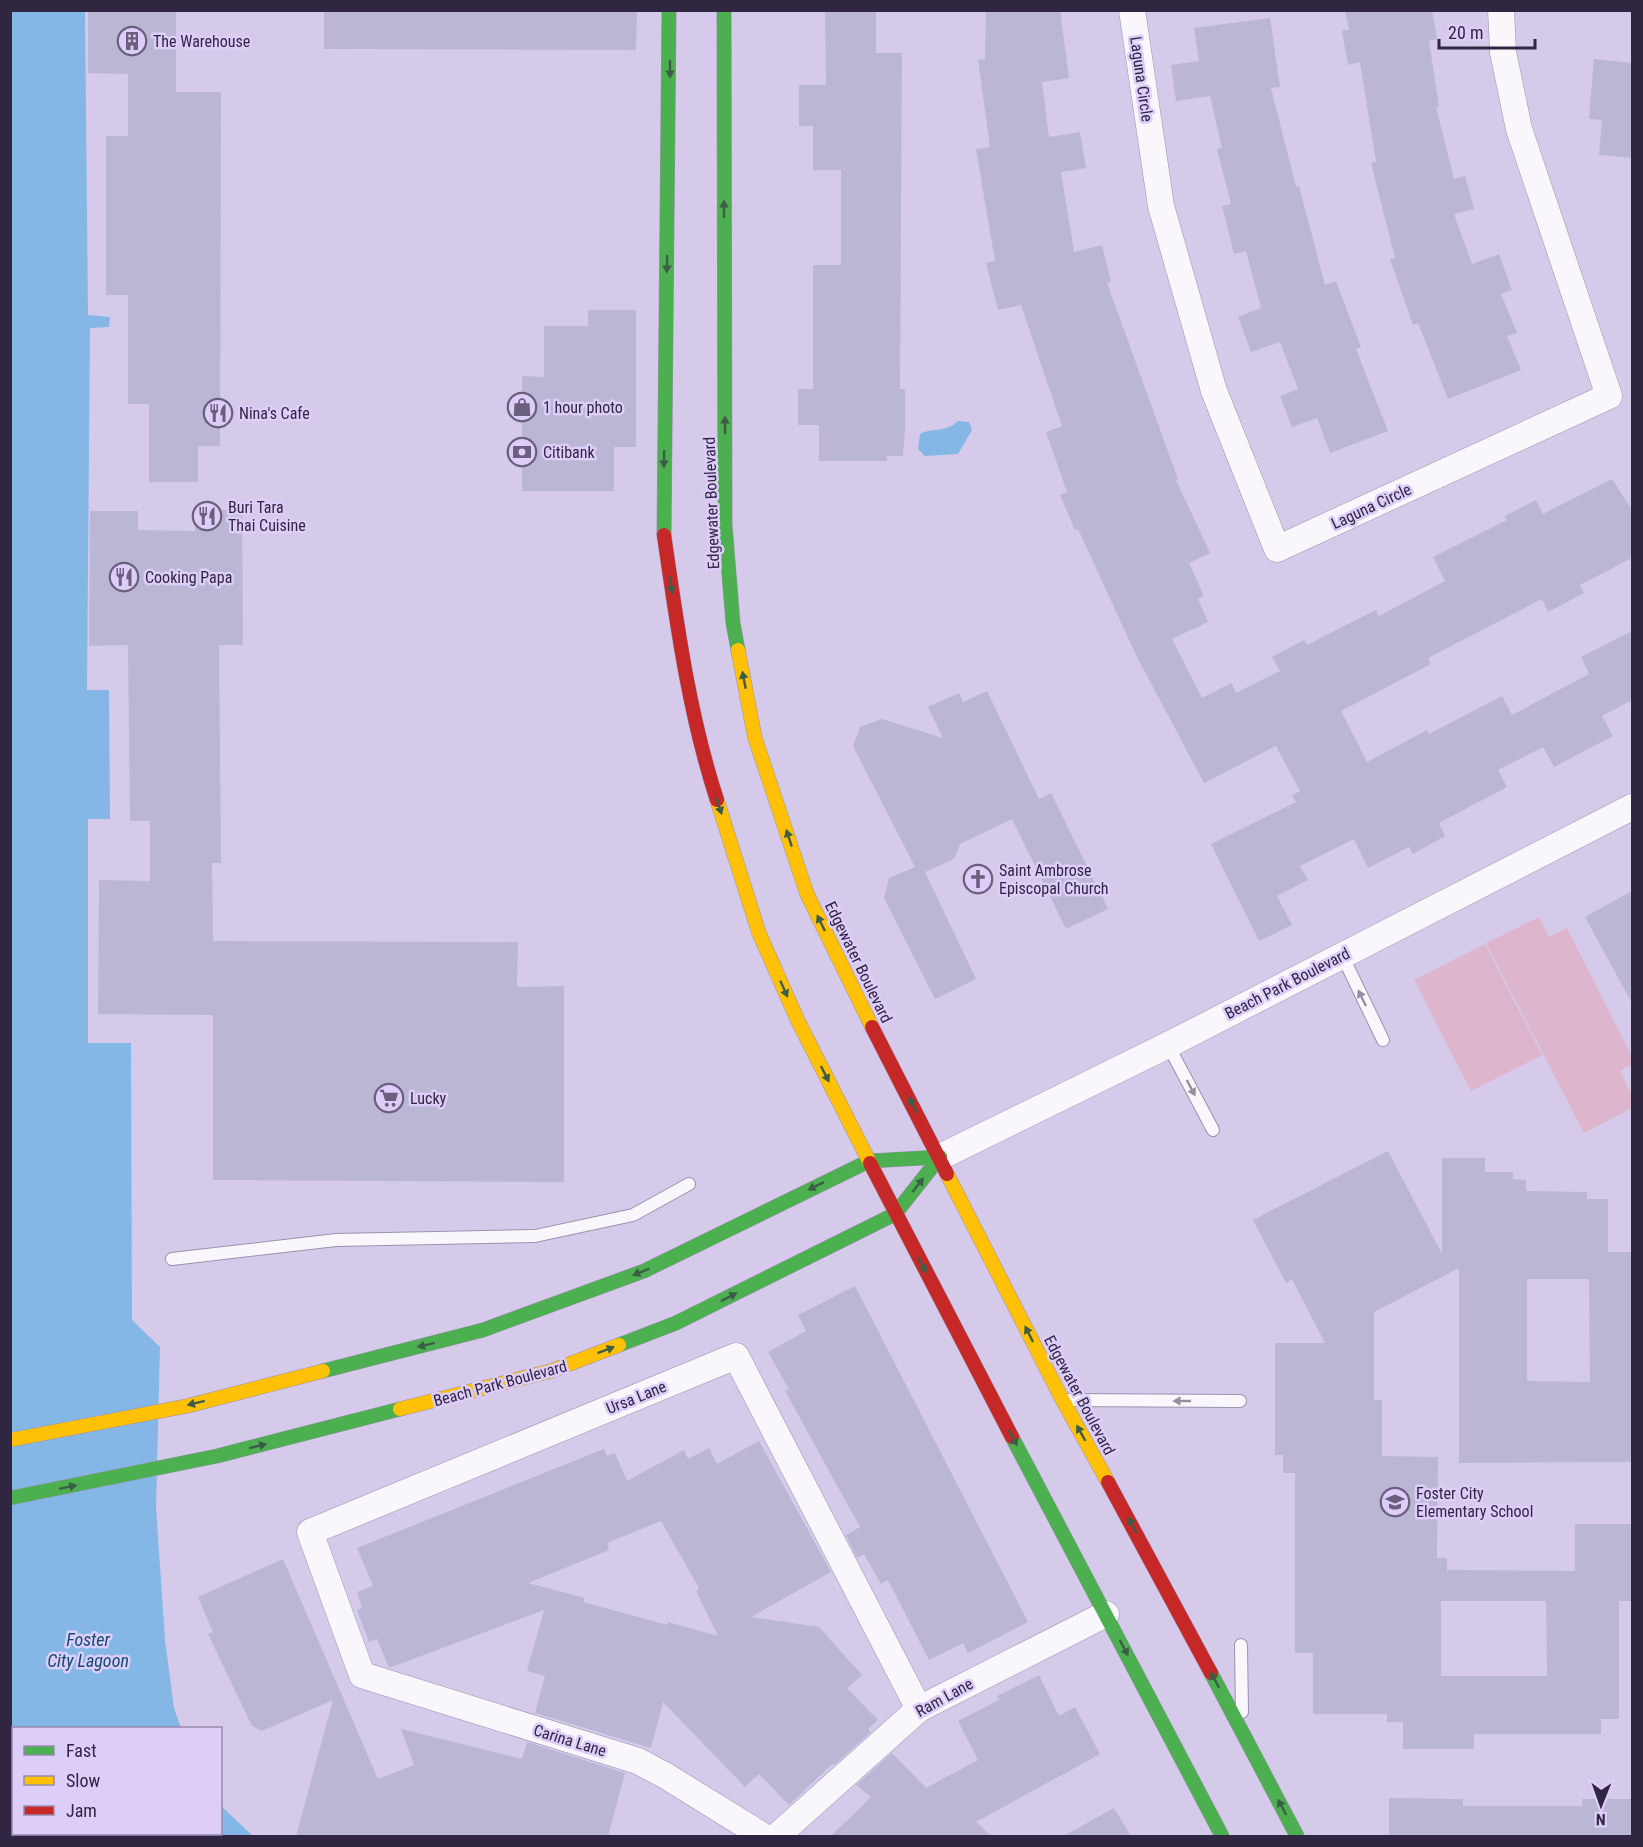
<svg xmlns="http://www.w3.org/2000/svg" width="1643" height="1847" font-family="'Roboto Condensed',sans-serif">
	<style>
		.green { fill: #ddb5cd }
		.water { fill: #85b7e6 }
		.building { fill: #bbb6d3; fill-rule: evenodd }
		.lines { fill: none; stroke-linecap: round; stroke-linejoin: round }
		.lane-casing { stroke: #9c92ad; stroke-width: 14 }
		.street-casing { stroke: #9c92ad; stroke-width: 27 }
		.fast-casing { stroke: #9c92ad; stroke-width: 15 }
		.slow-casing { stroke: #9c92ad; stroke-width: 15 }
		.jam-casing { stroke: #9c92ad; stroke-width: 15 }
		.lane { stroke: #f9f7fc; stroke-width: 12 }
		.street { stroke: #f9f7fc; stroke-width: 26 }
		.fast { stroke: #4caf50; stroke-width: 14 }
		.slow { stroke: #ffc107; stroke-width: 14 }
		.jam { stroke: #c62828; stroke-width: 14 }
		.oneway { fill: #3c5d48 }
		.oneway2 { fill: #958e9f }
		.labels { text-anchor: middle; stroke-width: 5; stroke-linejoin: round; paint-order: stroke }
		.poi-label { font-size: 16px; fill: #312642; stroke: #dccdf9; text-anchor: start }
		.street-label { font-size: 16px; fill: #312642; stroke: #dccdf9 }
		.water-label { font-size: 18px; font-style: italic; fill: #114c6f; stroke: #dccdf9 }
	</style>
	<rect width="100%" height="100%" fill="#d5caea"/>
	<g class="green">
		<path d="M 1539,917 L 1549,937 L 1567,928 L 1632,1057 L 1632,1064 L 1620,1071 L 1632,1095 L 1632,1108 L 1584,1133 L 1486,943 Z"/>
		<path d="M 1485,944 L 1542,1055 L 1471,1091 L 1414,980 Z"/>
	</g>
	<g class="water">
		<path d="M 85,10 L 88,315 L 110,317 L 109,327 L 90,328 L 87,690 L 109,690 L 110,819 L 88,819 L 88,1043 L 131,1043 L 132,1320 L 160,1347 L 156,1507 L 165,1640 L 174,1708 L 181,1728 L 14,1728 L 14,1834 L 220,1834 L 221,1806 L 253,1836 L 11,1836 L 10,11 Z"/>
		<path d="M 958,421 L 969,422 L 972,430 L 958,454 L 925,456 L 918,449 L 920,434 C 933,427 946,433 958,421 Z"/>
	</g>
	<g class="building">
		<path d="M 88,10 L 176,10 L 176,92 L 221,92 L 220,446 L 198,446 L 198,482 L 149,482 L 149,404 L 128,404 L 128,295 L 106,295 L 106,136 L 128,136 L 128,74 L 88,73 Z"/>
		<path d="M 324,10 L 637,10 L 636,50 L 324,49 Z"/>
		<path d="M 825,10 L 876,10 L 876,53 L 902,53 L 900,389 L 905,389 L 905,429 L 903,456 L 887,456 L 887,461 L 819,461 L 819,425 L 798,425 L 798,389 L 813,389 L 813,265 L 841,265 L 841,170 L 813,170 L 813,126 L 799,126 L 799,85 L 826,85 Z"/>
		<path d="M 986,10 L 1060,10 L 1069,78 L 1042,82 L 1049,137 L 1080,132 L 1086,168 L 1061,172 L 1074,252 L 1102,245 L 1111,282 L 1107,283 L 1178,479 L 1176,480 L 1210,553 L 1189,563 L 1204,596 L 1198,599 L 1208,622 L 1172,639 L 1202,698 L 1231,683 L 1236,693 L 1280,671 L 1272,657 L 1304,640 L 1307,645 L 1376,610 L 1379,616 L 1445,581 L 1433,557 L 1507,520 L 1505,516 L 1536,500 L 1543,514 L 1612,479 L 1632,510 L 1632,558 L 1580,585 L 1584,593 L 1548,612 L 1542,599 L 1428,658 L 1431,664 L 1341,711 L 1367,762 L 1427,730 L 1429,734 L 1502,696 L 1512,715 L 1589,674 L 1581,657 L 1632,631 L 1632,700 L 1602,716 L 1613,736 L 1554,767 L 1543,747 L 1498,770 L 1507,787 L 1439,823 L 1445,836 L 1413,854 L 1409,847 L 1368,868 L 1354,839 L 1300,866 L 1308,880 L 1277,896 L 1292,925 L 1259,941 L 1211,844 L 1296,802 L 1292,795 L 1300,791 L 1276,746 L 1204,783 L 1136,655 L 1078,529 L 1075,530 L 1060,495 L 1067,492 L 1046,432 L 1062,426 L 1021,305 L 998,310 L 986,263 L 995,261 L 976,149 L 990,147 L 978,60 L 985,59 Z"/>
		<path d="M 1345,10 L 1432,10 L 1437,39 L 1429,41 L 1439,107 L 1436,107 L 1454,179 L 1465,176 L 1474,209 L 1454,214 L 1472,264 L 1499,254 L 1512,290 L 1501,294 L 1517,333 L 1507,336 L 1521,370 L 1448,399 L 1418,323 L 1413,325 L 1390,259 L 1395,258 L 1371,163 L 1376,162 L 1360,62 L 1348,65 L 1342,31 L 1349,30 Z"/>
		<path d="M 1270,18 L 1280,87 L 1271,88 L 1296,187 L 1299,186 L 1325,285 L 1336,281 L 1361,347 L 1356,349 L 1388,431 L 1330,453 L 1317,418 L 1292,427 L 1280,396 L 1298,389 L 1280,342 L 1251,352 L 1238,317 L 1261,308 L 1246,251 L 1234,254 L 1222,206 L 1231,204 L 1217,149 L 1222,148 L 1210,96 L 1176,101 L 1171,65 L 1199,61 L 1194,28 Z"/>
		<path d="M 1594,59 L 1632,63 L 1632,158 L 1599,155 L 1602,120 L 1589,119 Z"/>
		<path d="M 588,310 L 636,310 L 636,447 L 614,447 L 614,491 L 522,491 L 522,376 L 544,377 L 544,326 L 588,326 Z"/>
		<path d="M 195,510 L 242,510 L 243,645 L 219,645 L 221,863 L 212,863 L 213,941 L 518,942 L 517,987 L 564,986 L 564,1182 L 213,1180 L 213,1015 L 98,1014 L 99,880 L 150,881 L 150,821 L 130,821 L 128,645 L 89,646 L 90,511 L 138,511 L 138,530 L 195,531 Z"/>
		<path d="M 987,691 L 1039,799 L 1051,793 L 1108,909 L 1066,929 L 1012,819 L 960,844 L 954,859 L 925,872 L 976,979 L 935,999 L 884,898 L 889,878 L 915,867 L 853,746 L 860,727 L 882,719 L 943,738 L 928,707 L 959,693 L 963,702 Z"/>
		<path d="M 1632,891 L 1632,1003 L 1585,917 Z"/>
		<path d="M 1388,1151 L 1442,1254 L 1442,1158 L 1485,1158 L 1485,1172 L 1513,1172 L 1513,1179 L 1526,1180 L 1526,1191 L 1587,1192 L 1587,1199 L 1608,1199 L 1608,1252 L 1632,1252 L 1632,1462 L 1459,1463 L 1459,1268 L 1374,1312 L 1374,1400 L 1382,1400 L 1382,1456 L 1438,1457 L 1437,1558 L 1447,1558 L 1447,1570 L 1575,1571 L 1575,1524 L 1632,1524 L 1632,1601 L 1619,1601 L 1619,1719 L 1601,1719 L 1601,1734 L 1474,1734 L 1474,1749 L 1403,1749 L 1403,1722 L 1387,1722 L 1387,1714 L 1313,1714 L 1313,1653 L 1295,1653 L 1295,1473 L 1283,1473 L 1283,1455 L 1275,1455 L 1275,1343 L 1325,1343 L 1292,1279 L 1286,1283 L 1253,1220 ZM 1527,1279 L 1589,1279 L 1590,1382 L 1527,1381 ZM 1441,1601 L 1546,1601 L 1547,1676 L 1441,1676 Z"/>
		<path d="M 855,1286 L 1028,1622 L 968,1653 L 963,1643 L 929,1660 L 888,1580 L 881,1584 L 864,1554 L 857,1558 L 846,1535 L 860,1527 L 785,1391 L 789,1389 L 768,1352 L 806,1331 L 798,1315 Z"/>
		<path d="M 759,1441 L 831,1572 L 751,1617 L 819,1627 L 862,1675 L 847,1688 L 878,1720 L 868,1729 L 871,1732 L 834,1765 L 832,1764 L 789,1805 L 759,1774 L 745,1787 L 663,1702 L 651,1748 L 535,1713 L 545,1676 L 527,1671 L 544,1610 L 389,1668 L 377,1639 L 369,1642 L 357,1610 L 362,1608 L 357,1592 L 373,1586 L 357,1548 L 604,1449 L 607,1456 L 615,1453 L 627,1481 L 684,1450 L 688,1459 L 709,1448 L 717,1464 ZM 661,1521 L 699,1588 L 696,1591 L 718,1636 L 668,1622 L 667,1625 L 583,1602 L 585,1598 L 528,1583 L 609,1550 L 607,1543 Z"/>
		<path d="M 283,1559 L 378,1779 L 414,1765 L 401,1729 L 522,1759 L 527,1742 L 625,1773 L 608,1836 L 296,1836 L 333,1700 L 262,1731 L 252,1726 L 208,1634 L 213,1632 L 198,1597 Z"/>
		<path d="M 1039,1675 L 1059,1716 L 1075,1707 L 1100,1754 L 976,1822 L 991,1836 L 831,1836 L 871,1797 L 856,1785 L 892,1753 L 926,1788 L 978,1760 L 958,1721 L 999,1700 L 997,1696 Z"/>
		<path d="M 1389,1798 L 1463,1799 L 1463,1806 L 1582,1806 L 1582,1799 L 1632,1799 L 1632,1836 L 1389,1836 Z"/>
		<path d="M 1114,1808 L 1131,1836 L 1064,1836 Z"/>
	</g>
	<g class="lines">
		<g class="lane-casing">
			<g id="lane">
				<path d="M 1342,955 L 1383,1040"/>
				<path d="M 1168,1045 L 1213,1130"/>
				<path d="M 172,1259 L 336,1240 L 535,1236 L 633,1215 L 689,1184"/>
				<path d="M 1065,1400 L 1240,1401"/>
				<path d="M 1241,1645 L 1242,1712"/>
			</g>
		</g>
		<g class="street-casing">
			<g id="street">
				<path d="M 1132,10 L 1161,206 L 1214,391 L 1277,549 L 1609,396 L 1519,129 L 1503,52 L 1501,10"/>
				<path d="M 940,1157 L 1168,1045 L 1632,807"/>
				<path d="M 763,1836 L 666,1776 L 638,1761 L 362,1675 L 310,1532 L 736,1356 L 919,1709"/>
				<path d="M 777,1836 L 919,1709 L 1106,1614"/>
			</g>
		</g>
		<g class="fast-casing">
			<g id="fast">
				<path d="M 724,10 L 725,525 L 733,623 L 738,650"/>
				<path d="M 664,535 L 669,10"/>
				<path d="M 619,1345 L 676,1323 L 895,1214 L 940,1157"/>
				<path d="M 323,1371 L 483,1330 L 644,1271 L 869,1161 L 940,1157"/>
				<path d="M 1012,1437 L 1222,1836"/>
				<path d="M 10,1498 L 217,1456 L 400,1409"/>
				<path d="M 1211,1673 L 1297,1836"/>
			</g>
		</g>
		<g class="slow-casing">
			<g id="slow">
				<path d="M 738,650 L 755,738 L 807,894 L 872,1027"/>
				<path d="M 717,800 L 759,933 L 798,1021 L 870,1163"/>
				<path d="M 947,1174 L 1062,1399 L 1108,1482"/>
				<path d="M 400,1409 L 551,1371 L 619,1345"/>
				<path d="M 10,1440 L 187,1406 L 323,1371"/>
			</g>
		</g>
		<g class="jam-casing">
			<g id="jam">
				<path d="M 664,535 C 677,625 689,714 717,800"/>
				<path d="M 872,1027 L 947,1174"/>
				<path d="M 870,1163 L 1012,1437"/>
				<path d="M 1108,1482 L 1211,1673"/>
			</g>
		</g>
		<use href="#lane" class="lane"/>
		<use href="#street" class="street"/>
		<use href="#fast" class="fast"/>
		<use href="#slow" class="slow"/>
		<use href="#jam" class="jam"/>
	</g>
	<defs><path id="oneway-solid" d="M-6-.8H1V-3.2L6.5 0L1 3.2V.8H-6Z" transform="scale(1.5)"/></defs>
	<g class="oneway">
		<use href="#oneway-solid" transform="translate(670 69) rotate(90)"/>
		<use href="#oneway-solid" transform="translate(724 209) rotate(-90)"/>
		<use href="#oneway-solid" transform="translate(667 264) rotate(91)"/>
		<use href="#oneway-solid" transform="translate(725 425) rotate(-90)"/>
		<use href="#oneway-solid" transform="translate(664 459) rotate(91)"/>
		<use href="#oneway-solid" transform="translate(671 585) rotate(82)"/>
		<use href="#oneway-solid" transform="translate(744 680) rotate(-101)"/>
		<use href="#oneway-solid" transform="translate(719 806) rotate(72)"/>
		<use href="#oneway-solid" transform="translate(789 838) rotate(-108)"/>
		<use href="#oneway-solid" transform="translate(821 923) rotate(-116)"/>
		<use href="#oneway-solid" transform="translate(784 989) rotate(66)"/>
		<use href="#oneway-solid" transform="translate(825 1074) rotate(63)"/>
		<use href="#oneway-solid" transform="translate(913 1105) rotate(-117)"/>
		<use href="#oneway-solid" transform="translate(918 1185) rotate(-52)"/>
		<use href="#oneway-solid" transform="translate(816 1186) rotate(154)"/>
		<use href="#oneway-solid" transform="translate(922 1265) rotate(62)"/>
		<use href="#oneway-solid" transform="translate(641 1272) rotate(158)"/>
		<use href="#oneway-solid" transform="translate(729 1297) rotate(-27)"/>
		<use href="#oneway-solid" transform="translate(1029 1334) rotate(-117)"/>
		<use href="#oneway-solid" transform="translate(426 1345) rotate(166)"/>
		<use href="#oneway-solid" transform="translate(606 1350) rotate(-21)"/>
		<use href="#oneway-solid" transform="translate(196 1403) rotate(166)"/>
		<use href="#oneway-solid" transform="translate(1081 1433) rotate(-119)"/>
		<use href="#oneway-solid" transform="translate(1013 1438) rotate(62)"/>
		<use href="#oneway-solid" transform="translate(258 1446) rotate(-14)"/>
		<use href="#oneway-solid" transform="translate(68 1487) rotate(-12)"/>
		<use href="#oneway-solid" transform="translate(1132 1525) rotate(-119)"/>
		<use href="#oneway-solid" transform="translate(1124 1648) rotate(62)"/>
		<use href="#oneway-solid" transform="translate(1215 1680) rotate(-118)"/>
		<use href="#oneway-solid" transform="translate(1282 1807) rotate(-118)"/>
	</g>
	<g class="oneway2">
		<use href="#oneway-solid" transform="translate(1362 998) rotate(-116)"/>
		<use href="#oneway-solid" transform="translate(1191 1088) rotate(62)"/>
		<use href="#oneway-solid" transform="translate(1182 1401) rotate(180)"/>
	</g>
	<defs>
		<g id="building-ring" transform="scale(1.5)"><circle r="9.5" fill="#dccdf9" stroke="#6a5f7d" stroke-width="1.5"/><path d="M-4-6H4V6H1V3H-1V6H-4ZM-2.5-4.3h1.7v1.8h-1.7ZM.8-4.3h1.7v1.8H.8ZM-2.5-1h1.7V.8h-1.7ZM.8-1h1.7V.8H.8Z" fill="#6a5f7d"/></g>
		<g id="shop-ring" transform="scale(1.5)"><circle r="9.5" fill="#dccdf9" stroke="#6a5f7d" stroke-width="1.5"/><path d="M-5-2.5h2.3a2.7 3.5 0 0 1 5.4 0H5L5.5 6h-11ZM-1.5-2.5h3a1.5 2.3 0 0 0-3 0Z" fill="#6a5f7d"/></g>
		<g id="restaurant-ring" transform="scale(1.5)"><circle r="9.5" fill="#dccdf9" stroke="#6a5f7d" stroke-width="1.5"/><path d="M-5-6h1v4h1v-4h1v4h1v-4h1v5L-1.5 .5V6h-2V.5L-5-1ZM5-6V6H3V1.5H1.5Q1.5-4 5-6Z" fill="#6a5f7d"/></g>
		<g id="bank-ring" transform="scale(1.5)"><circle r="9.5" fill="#dccdf9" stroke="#6a5f7d" stroke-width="1.5"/><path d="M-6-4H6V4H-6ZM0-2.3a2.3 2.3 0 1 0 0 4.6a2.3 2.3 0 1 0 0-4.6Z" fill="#6a5f7d"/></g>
		<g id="church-ring" transform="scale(1.5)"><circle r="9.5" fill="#dccdf9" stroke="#6a5f7d" stroke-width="1.5"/><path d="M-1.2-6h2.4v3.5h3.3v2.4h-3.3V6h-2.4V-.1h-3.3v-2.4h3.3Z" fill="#6a5f7d"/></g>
		<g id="supermarket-ring" transform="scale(1.5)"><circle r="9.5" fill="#dccdf9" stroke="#6a5f7d" stroke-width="1.5"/><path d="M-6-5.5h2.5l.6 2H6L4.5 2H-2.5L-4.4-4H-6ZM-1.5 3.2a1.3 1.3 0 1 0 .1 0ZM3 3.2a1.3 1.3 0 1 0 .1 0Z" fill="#6a5f7d"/></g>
		<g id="school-ring" transform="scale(1.5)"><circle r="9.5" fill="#dccdf9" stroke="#6a5f7d" stroke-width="1.5"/><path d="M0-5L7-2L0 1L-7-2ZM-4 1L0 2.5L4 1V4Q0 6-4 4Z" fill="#6a5f7d"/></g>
	</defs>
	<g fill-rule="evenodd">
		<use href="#building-ring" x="132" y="41"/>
		<use href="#shop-ring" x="522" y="407"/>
		<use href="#restaurant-ring" x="218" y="413"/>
		<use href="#bank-ring" x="522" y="452"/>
		<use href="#restaurant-ring" x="207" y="516"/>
		<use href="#restaurant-ring" x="124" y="577"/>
		<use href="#church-ring" x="978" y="879"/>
		<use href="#supermarket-ring" x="389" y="1098"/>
		<use href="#school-ring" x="1395" y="1502"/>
	</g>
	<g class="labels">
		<g class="poi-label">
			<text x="153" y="47">The Warehouse</text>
			<text x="543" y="413">1 hour photo</text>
			<text x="239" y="419">Nina's Cafe</text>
			<text x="543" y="458">Citibank</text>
			<text x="228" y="513">Buri Tara<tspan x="228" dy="18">Thai Cuisine</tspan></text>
			<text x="145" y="583">Cooking Papa</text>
			<text x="999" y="876">Saint Ambrose<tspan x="999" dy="18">Episcopal Church</tspan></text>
			<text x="410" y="1104">Lucky</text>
			<text x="1416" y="1499">Foster City<tspan x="1416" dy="18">Elementary School</tspan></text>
		</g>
		<g class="street-label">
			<text transform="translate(1142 79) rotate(82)" y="6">Laguna Circle</text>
			<text transform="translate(711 503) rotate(-92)" y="6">Edgewater Boulevard</text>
			<text transform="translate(1371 506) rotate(-25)" y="6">Laguna Circle</text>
			<text transform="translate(859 962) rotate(64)" y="6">Edgewater Boulevard</text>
			<text transform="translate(1287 983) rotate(-27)" y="6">Beach Park Boulevard</text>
			<text transform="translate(500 1383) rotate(-15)" y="6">Beach Park Boulevard</text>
			<text transform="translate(1080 1395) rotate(62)" y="6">Edgewater Boulevard</text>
			<text transform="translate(636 1397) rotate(-22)" y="6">Ursa Lane</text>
			<text transform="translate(944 1697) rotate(-29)" y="6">Ram Lane</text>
			<text transform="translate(570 1740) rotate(17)" y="6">Carina Lane</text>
		</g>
		<g class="water-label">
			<text x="88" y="1646">Foster<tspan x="88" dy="21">City Lagoon</tspan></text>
		</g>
	</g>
	<rect width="1643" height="1847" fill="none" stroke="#312642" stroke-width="24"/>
	<rect x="12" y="1727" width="210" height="108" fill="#dccdf9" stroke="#988ab0" stroke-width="1.5"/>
	<rect x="24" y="1746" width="30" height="9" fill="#4caf50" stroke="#988ab0" stroke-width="1.5"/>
	<text x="66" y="1757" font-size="18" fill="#312642">Fast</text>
	<rect x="24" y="1776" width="30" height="9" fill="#ffc107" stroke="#988ab0" stroke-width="1.5"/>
	<text x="66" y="1787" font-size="18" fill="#312642">Slow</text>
	<rect x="24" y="1806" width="30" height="9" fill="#c62828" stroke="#988ab0" stroke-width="1.5"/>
	<text x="66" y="1817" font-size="18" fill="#312642">Jam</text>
	<g transform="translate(1601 1805) rotate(181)" stroke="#dccdf9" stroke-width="4.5" paint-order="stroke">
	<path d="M0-4.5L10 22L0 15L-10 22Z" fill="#312642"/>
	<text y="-9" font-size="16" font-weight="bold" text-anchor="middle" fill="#312642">N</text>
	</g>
	<path d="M1439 39v9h96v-9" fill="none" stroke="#312642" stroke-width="3"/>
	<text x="1448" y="39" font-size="18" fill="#312642" stroke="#dccdf9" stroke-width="4.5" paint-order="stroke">20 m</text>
</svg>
